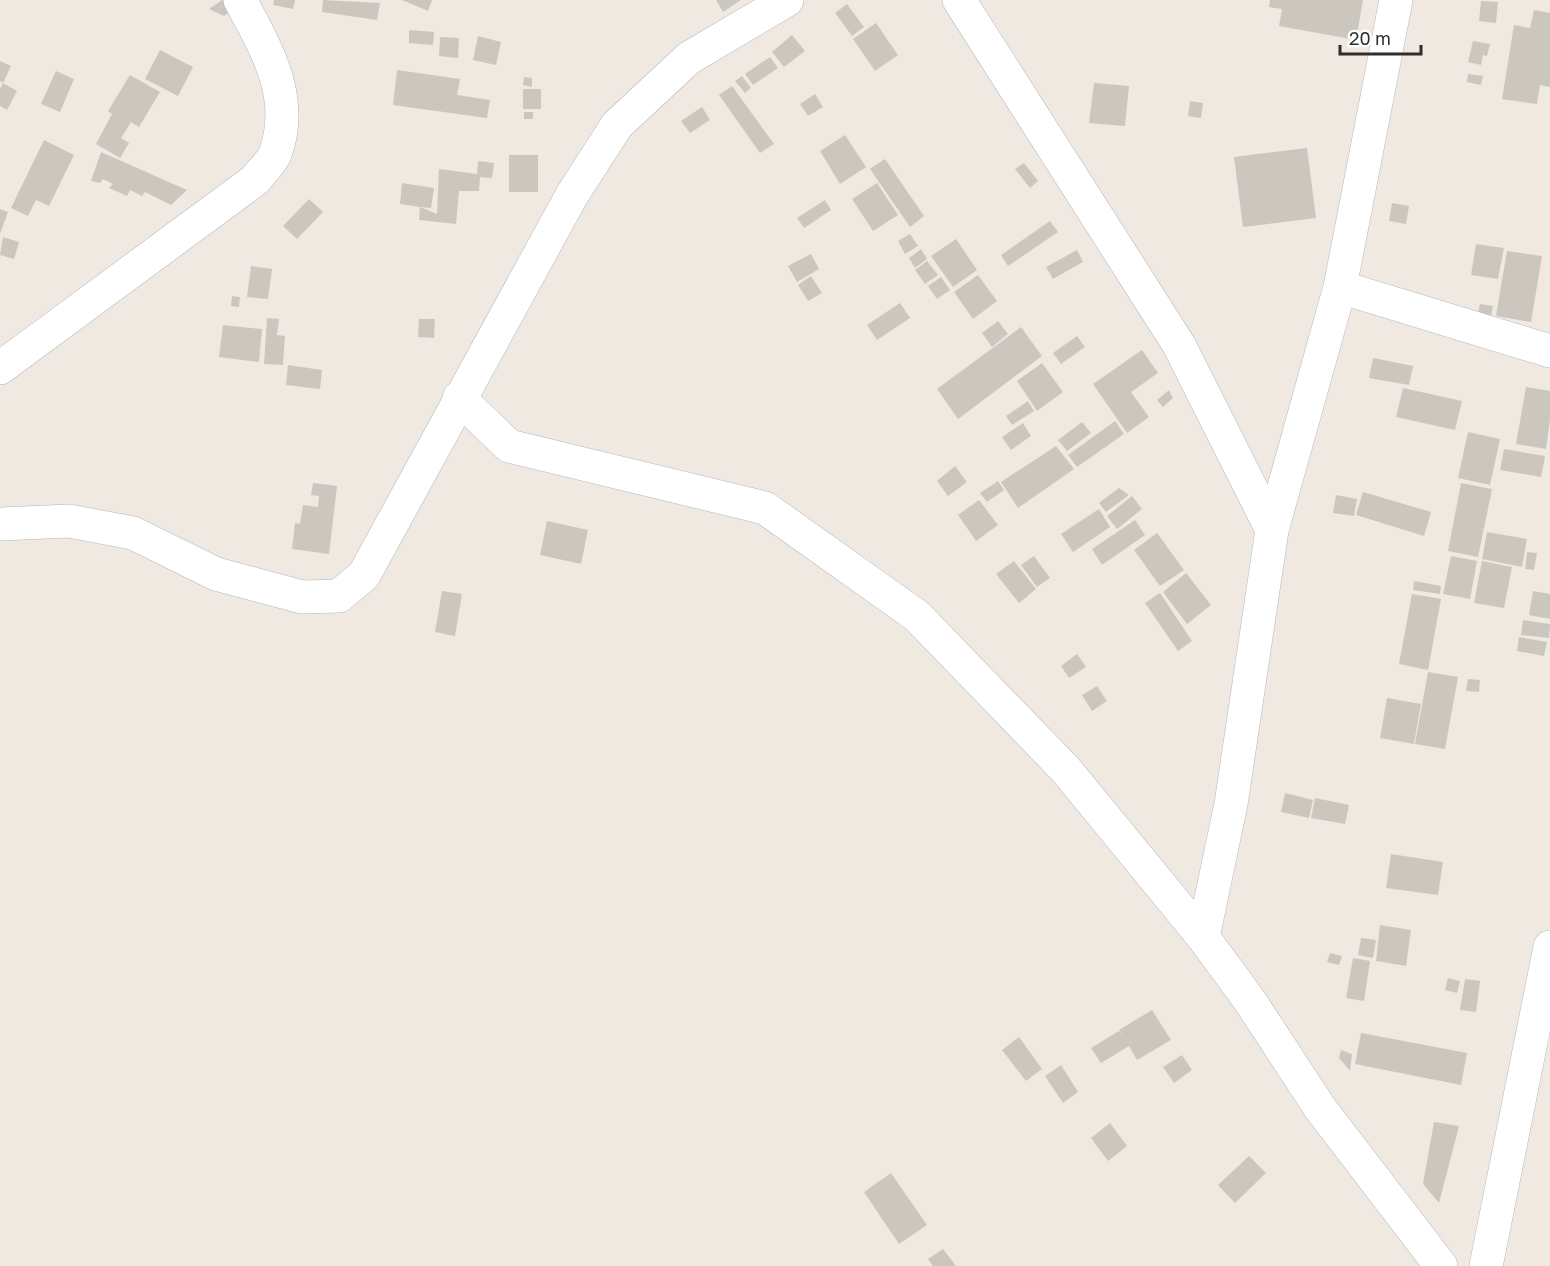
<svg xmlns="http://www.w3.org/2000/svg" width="1550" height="1266" font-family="'Golos Text',sans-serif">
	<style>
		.building { fill: #cbc7bf }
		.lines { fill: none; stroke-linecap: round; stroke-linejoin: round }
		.minor-casing { stroke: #b4b7c1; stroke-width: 34 }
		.minor { stroke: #fff; stroke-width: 33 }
	</style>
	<rect width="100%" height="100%" fill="#efe9e1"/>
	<g class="building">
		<path d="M 222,0 L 227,0 L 234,9 L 224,16 L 209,9 Z"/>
		<path d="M 274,0 L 295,0 L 293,9 L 273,5 Z"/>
		<path d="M 323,0 L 380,3 L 377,20 L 322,12 Z"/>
		<path d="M 402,0 L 432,0 L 428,11 Z"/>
		<path d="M 716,0 L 741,0 L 723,12 Z"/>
		<path d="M 1270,0 L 1363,0 L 1356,40 L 1279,26 L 1282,9 L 1269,7 Z"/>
		<path d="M 1481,1 L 1498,2 L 1496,23 L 1479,21 Z"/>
		<path d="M 847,4 L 864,27 L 852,36 L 835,13 Z"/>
		<path d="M 1534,10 L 1550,13 L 1550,87 L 1540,85 L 1537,104 L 1502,99 L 1514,25 L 1530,28 Z"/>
		<path d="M 876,23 L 898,55 L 875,71 L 853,39 Z"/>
		<path d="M 409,30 L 434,32 L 433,45 L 409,43 Z"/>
		<path d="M 792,35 L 805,51 L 784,67 L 772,52 Z"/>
		<path d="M 478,36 L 501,42 L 496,65 L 473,60 Z"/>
		<path d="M 440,37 L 459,38 L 458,58 L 439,56 Z"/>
		<path d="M 1473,41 L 1490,44 L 1487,56 L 1483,55 L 1481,65 L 1468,62 Z"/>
		<path d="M 160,50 L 193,67 L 178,96 L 145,79 Z"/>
		<path d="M 770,57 L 778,68 L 753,85 L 745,74 Z"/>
		<path d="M 0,61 L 11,66 L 3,83 L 0,81 Z"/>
		<path d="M 397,70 L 460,79 L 457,95 L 490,100 L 487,118 L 393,105 Z"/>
		<path d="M 56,71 L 74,79 L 60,112 L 41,104 Z"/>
		<path d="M 1468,74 L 1483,76 L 1481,85 L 1467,82 Z"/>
		<path d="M 130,75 L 160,92 L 139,127 L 131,122 L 121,138 L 129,143 L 120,158 L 96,144 L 112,114 L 108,111 Z"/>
		<path d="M 742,76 L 751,88 L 745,93 L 735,81 Z"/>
		<path d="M 524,77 L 532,78 L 532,87 L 523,85 Z"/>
		<path d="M 3,83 L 17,91 L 7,110 L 0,106 L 0,89 Z"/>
		<path d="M 1094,83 L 1129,86 L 1125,126 L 1089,123 Z"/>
		<path d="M 732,86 L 774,144 L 760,153 L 719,95 Z"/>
		<rect x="523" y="89" width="18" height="20"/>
		<path d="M 815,94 L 823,107 L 808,116 L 800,104 Z"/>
		<path d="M 1190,101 L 1203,103 L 1201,118 L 1188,116 Z"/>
		<path d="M 702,107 L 710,120 L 690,133 L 681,121 Z"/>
		<rect x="524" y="112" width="9" height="7"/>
		<path d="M 845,135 L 866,167 L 840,184 L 820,151 Z"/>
		<path d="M 44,140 L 74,155 L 49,206 L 36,200 L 28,216 L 11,208 Z"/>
		<path d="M 1307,148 L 1316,218 L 1243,227 L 1234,157 Z"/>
		<path d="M 101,152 L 187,190 L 171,205 L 145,192 L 142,196 L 130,190 L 127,196 L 109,188 L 113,184 L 103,179 L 100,183 L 91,181 Z"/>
		<rect x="509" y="155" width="29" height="37"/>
		<path d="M 885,159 L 924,216 L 910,227 L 870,169 Z"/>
		<path d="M 478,161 L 494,163 L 492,178 L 480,177 L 479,191 L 459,191 L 456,224 L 419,220 L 420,207 L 400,204 L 402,183 L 434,188 L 431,208 L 420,207 L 437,214 L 439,169 L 477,174 Z"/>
		<path d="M 1024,163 L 1038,181 L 1030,188 L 1015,169 Z"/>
		<path d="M 877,183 L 898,215 L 873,231 L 852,199 Z"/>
		<path d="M 309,199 L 323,212 L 297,239 L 283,226 Z"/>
		<path d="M 825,200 L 831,210 L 804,228 L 797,218 Z"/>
		<path d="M 1392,203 L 1409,206 L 1406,224 L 1389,221 Z"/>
		<path d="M 0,209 L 8,212 L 0,234 Z"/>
		<path d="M 1050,221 L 1058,232 L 1008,266 L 1001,255 Z"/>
		<path d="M 910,234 L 918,246 L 905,254 L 898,241 Z"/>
		<path d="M 3,237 L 19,242 L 14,259 L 0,255 Z"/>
		<path d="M 956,239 L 977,270 L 953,287 L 931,256 Z"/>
		<path d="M 1476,244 L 1504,248 L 1498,279 L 1471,275 Z"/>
		<path d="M 921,249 L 927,259 L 915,268 L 909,258 Z"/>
		<path d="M 1077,250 L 1083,262 L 1053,279 L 1046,267 Z"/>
		<path d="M 1507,251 L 1542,256 L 1531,322 L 1496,316 Z"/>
		<path d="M 811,254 L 819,269 L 797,282 L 788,266 Z"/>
		<path d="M 927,261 L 938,275 L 925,284 L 915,270 Z"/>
		<path d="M 251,266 L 272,269 L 268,299 L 247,297 Z"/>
		<path d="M 978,275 L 997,301 L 973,319 L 954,292 Z"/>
		<path d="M 811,276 L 822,293 L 808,301 L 798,285 Z"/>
		<path d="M 941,277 L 950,290 L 937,299 L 928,286 Z"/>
		<path d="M 232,296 L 240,297 L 239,307 L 231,306 Z"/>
		<path d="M 900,303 L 910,318 L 877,340 L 867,325 Z"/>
		<path d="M 1480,304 L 1493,306 L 1491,316 L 1478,314 Z"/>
		<path d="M 267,318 L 279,319 L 277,335 L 285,336 L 283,365 L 264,364 Z"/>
		<path d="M 419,319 L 435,319 L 434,338 L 418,337 Z"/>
		<path d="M 998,321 L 1008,334 L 992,347 L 982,333 Z"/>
		<path d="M 223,325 L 262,329 L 259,362 L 219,357 Z"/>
		<path d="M 1021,327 L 1042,356 L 958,419 L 937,389 Z"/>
		<path d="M 1077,336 L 1085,347 L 1061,364 L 1053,353 Z"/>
		<path d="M 1142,350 L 1158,373 L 1131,392 L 1149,417 L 1127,433 L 1093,384 Z"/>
		<path d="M 1373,358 L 1413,366 L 1409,385 L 1369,378 Z"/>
		<path d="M 1042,363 L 1063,392 L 1037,411 L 1017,381 Z"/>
		<path d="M 288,365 L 322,370 L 320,389 L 286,385 Z"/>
		<path d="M 1526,387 L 1550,391 L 1550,420 L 1546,449 L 1516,444 Z"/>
		<path d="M 1403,388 L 1462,401 L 1455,430 L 1396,417 Z"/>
		<path d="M 1169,390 L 1173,398 L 1163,407 L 1157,400 Z"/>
		<path d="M 1028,401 L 1034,411 L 1012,425 L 1006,416 Z"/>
		<path d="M 1115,421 L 1124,434 L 1077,467 L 1068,455 Z"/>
		<path d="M 1082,422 L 1091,433 L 1067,451 L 1058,440 Z"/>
		<path d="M 1023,423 L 1031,436 L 1011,450 L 1002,437 Z"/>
		<path d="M 1468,432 L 1500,439 L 1490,485 L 1458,478 Z"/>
		<path d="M 1056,446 L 1074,469 L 1018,508 L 1001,482 Z"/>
		<path d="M 1504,449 L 1545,456 L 1541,477 L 1500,470 Z"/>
		<path d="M 955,466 L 967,482 L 948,496 L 937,481 Z"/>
		<path d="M 998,481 L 1004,490 L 987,502 L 980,493 Z"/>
		<path d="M 313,483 L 337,486 L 329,554 L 292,549 L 295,523 L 300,524 L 303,505 L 318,507 L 319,496 L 311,495 Z"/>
		<path d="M 1461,483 L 1492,489 L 1478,557 L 1448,551 Z"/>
		<path d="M 1119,488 L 1129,495 L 1106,512 L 1099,503 Z"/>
		<path d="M 1363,492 L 1431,512 L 1424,536 L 1356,515 Z"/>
		<path d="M 1336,495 L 1357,499 L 1354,516 L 1333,513 Z"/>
		<path d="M 1132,496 L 1142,509 L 1117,529 L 1107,516 Z"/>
		<path d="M 979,500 L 998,525 L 976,541 L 958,515 Z"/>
		<path d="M 1099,509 L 1110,527 L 1073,552 L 1061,534 Z"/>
		<path d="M 1135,520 L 1145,535 L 1102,565 L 1092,549 Z"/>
		<path d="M 547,521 L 588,530 L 581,564 L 540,555 Z"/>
		<path d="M 1487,532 L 1527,539 L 1522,567 L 1482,559 Z"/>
		<path d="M 1157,533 L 1184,570 L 1160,586 L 1134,550 Z"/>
		<path d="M 1527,552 L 1537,553 L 1534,570 L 1525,569 Z"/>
		<path d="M 1034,556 L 1050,578 L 1037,587 L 1021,565 Z"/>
		<path d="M 1451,556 L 1477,561 L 1470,599 L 1443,594 Z"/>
		<path d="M 1014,561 L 1036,589 L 1019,603 L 996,574 Z"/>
		<path d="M 1482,561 L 1512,567 L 1504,608 L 1474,603 Z"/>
		<path d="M 1186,573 L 1211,605 L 1187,624 L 1163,592 Z"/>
		<path d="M 1414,581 L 1441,586 L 1440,594 L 1413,590 Z"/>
		<path d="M 442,591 L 462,594 L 455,636 L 435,632 Z"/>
		<path d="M 1533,591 L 1550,594 L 1550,619 L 1529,615 Z"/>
		<path d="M 1160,593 L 1192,641 L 1178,651 L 1145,603 Z"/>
		<path d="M 1412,594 L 1441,599 L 1428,670 L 1399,664 Z"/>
		<path d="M 1523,620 L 1550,624 L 1549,638 L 1521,635 Z"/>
		<path d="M 1519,637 L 1547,642 L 1544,656 L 1517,651 Z"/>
		<path d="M 1077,654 L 1086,667 L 1069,678 L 1061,666 Z"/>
		<path d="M 1428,672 L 1458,677 L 1445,749 L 1415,744 Z"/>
		<path d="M 1468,679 L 1480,680 L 1479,692 L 1466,691 Z"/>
		<path d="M 1097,686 L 1107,701 L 1092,711 L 1082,695 Z"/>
		<path d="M 1387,698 L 1421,704 L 1414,744 L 1380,738 Z"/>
		<path d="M 1285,793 L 1313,800 L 1309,818 L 1281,812 Z"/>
		<path d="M 1315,798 L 1349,805 L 1345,824 L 1311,818 Z"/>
		<path d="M 1391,854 L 1443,862 L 1438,895 L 1386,888 Z"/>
		<path d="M 1380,925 L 1411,930 L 1406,966 L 1376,961 Z"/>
		<path d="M 1361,938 L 1376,940 L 1373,958 L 1358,955 Z"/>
		<path d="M 1330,953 L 1342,956 L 1339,965 L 1327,962 Z"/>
		<path d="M 1353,958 L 1370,961 L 1364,1001 L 1346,998 Z"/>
		<path d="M 1448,978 L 1460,981 L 1457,993 L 1445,990 Z"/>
		<path d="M 1465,979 L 1480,981 L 1476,1012 L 1460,1010 Z"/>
		<path d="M 1152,1010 L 1171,1040 L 1137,1060 L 1129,1046 L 1101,1063 L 1091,1048 L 1119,1031 L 1123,1036 L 1119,1030 Z"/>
		<path d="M 1361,1033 L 1467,1053 L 1461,1085 L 1355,1064 Z"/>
		<path d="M 1019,1037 L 1042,1069 L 1026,1081 L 1002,1050 Z"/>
		<path d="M 1341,1050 L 1352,1054 L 1350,1071 L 1339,1058 Z"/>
		<path d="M 1182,1055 L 1192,1070 L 1174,1083 L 1163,1067 Z"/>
		<path d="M 1061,1065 L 1078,1092 L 1063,1103 L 1045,1076 Z"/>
		<path d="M 1434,1122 L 1459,1126 L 1439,1203 L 1423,1184 Z"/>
		<path d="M 1110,1123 L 1127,1146 L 1108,1161 L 1091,1138 Z"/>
		<path d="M 1249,1156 L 1266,1173 L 1235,1203 L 1218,1185 Z"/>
		<path d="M 891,1173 L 927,1225 L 899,1244 L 864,1192 Z"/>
		<path d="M 943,1249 L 956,1266 L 933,1266 L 928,1259 Z"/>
	</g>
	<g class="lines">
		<g class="minor-casing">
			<g id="minor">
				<path d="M 959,0 L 1179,345 L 1272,530"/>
				<path d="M 1396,0 L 1340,287 L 1272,530 L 1231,804 L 1203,937 L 1250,1001 L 1320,1108 L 1441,1266"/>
				<path d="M 1340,287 L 1550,351"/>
				<path d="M 0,368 L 255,180 C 261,172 271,163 275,154 C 296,98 266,48 240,0"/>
				<path d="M 459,398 L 509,446 L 765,508 L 917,616 L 1066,770 L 1203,937"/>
				<path d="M 0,524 L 69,521 L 133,533 L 216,574 L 302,597 L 339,596 L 364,575 L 572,195 L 617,125 L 689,58 L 787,0"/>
				<path d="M 1486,1266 L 1550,947"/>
			</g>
		</g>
		<use href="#minor" class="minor"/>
	</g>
	<path d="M1340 45v9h81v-9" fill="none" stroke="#2e2e2e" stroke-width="3"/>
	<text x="1349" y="45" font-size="18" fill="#2e2e2e" stroke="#ffffff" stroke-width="4.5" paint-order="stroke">20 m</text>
</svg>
